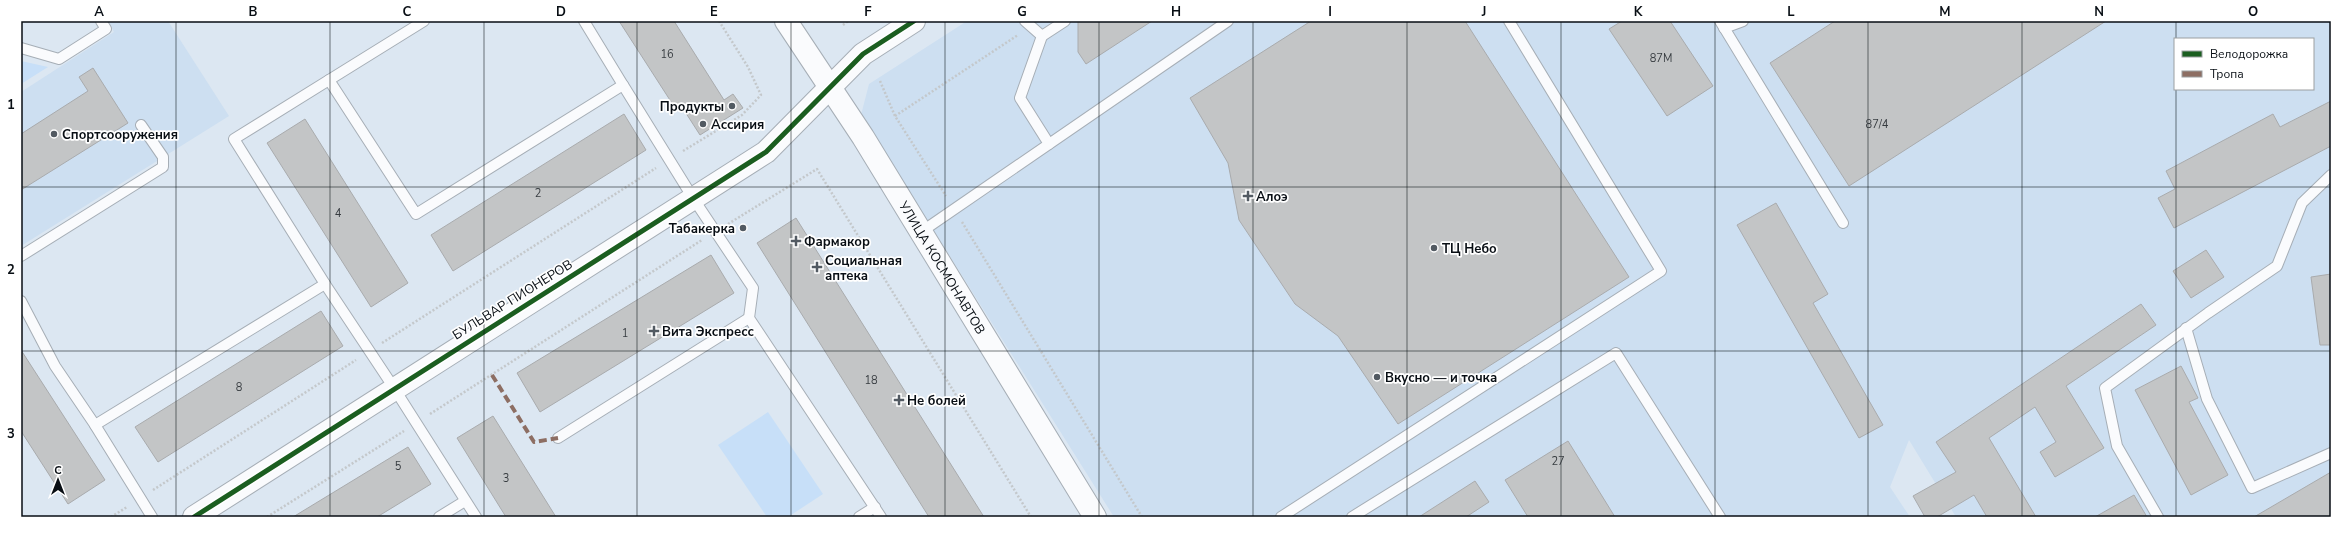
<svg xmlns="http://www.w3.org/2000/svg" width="2352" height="538" font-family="'Nunito Sans',sans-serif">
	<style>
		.built { fill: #cddff1; fill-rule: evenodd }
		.green { fill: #c7dff8 }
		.building { fill: #c3c5c6; stroke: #a9abad }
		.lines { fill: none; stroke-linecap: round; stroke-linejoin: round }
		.service-casing { stroke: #a6aeb6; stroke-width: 12 }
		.tertiary-casing { stroke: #a6aeb6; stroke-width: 24 }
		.secondary-casing { stroke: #a6aeb6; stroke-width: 24 }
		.path { stroke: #c4c8cb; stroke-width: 2.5; stroke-dasharray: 2 2; stroke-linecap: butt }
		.service { stroke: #fafbfd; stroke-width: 10 }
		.tertiary { stroke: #fafbfd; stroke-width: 22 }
		.secondary { stroke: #fafbfd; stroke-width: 22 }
		.quiet { stroke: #8d6e63; stroke-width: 4; stroke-dasharray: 8 4; stroke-linecap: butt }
		.cycleway-casing { stroke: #fff; stroke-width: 8 }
		.cycleway { stroke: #1b5e20; stroke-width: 5 }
		.grid { fill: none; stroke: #080e14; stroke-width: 1; stroke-opacity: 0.55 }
		.poi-dot { fill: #525a62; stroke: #fff; stroke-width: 1.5 }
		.labels { text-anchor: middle; stroke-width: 3.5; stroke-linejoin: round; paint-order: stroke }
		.number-label { font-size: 11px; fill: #373c40 }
		.poi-label { font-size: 13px; font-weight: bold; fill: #080e14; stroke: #fff; text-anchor: start }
		.street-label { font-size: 13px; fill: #080e14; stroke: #fff }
		.neatline { fill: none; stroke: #080e14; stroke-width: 1.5 }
		.grid-label { font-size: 13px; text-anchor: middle; font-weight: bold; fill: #080e14 }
	</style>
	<rect width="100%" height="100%" fill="#dce7f2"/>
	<g class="built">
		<path d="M 108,21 L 168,21 L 229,116 L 21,246 L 21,92 L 114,32 Z"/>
		<path d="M 967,21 L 2331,21 L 2331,517 L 1956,517 L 1909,440 L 1890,487 L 1910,517 L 1114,517 L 861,115 L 869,84 ZM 2175,39 L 2313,39 L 2313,89 L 2175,89 Z"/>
	</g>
	<g class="green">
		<path d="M 21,61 L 48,67 L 21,84 Z"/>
		<path d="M 768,412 L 823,494 L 788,517 L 767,517 L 718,445 Z"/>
	</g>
	<g class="building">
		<path d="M 619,21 L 674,21 L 724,100 L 733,94 L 743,108 L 700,135 L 682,107 L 677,111 Z"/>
		<path d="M 1078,21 L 1152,21 L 1086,64 L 1078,52 Z"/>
		<path d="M 1311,21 L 1465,21 L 1629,277 L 1398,424 L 1338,336 L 1295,304 L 1239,220 L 1228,163 L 1190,98 Z"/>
		<path d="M 1622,21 L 1670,21 L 1713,86 L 1667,116 L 1609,29 Z"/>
		<path d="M 1835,21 L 2106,21 L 1849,186 L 1770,63 Z"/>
		<path d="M 93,68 L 128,123 L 21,190 L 21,134 L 88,91 L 79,77 Z"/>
		<path d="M 2331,101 L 2331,146 L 2174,228 L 2158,198 L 2175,189 L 2166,171 L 2273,114 L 2280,127 Z"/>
		<path d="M 624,114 L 646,150 L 453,271 L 431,235 Z"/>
		<path d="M 305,119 L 408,283 L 371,307 L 267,143 Z"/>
		<path d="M 1776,203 L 1828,294 L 1813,303 L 1883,425 L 1859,438 L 1737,225 Z"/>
		<path d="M 796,218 L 984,517 L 929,517 L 757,243 Z"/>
		<path d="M 2206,250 L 2224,277 L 2191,298 L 2173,271 Z"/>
		<path d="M 711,255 L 734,293 L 540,412 L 517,373 Z"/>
		<path d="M 2331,274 L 2331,345 L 2320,345 L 2311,277 Z"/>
		<path d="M 2141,304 L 2156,325 L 2066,386 L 2104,448 L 2055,477 L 2040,452 L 2056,442 L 2035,407 L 1989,438 L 2036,517 L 1987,517 L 1974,495 L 1937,517 L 1925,517 L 1913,496 L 1956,472 L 1936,442 Z"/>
		<path d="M 321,311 L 343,346 L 158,462 L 135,427 Z"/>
		<path d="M 21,350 L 105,480 L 68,504 L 21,431 Z"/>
		<path d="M 2181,366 L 2198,398 L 2189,402 L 2228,475 L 2191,495 L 2135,390 Z"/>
		<path d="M 493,416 L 556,517 L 506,517 L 457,438 Z"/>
		<path d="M 1568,441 L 1615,517 L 1528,517 L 1505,480 Z"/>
		<path d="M 408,447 L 431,484 L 377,517 L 293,517 Z"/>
		<path d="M 2331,472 L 2331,517 L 2254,517 Z"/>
		<path d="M 1475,481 L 1489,502 L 1466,517 L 1419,517 Z"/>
		<path d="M 2134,495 L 2147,517 L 2095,517 Z"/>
	</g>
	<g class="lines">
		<g class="service-casing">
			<g id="service">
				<path d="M 424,21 L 329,80 L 416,214 L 623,85 L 693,198 L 753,288 L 749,318 L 881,517"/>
				<path d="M 584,21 L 623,85"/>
				<path d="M 1025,21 L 1042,36 L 1065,21"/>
				<path d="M 1720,21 L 1843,223"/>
				<path d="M 1724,28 L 1743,21"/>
				<path d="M 1042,36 L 1020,98 L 1049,144"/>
				<path d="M 21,48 L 59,59 L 106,29 L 101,21"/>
				<path d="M 329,80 L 234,139 L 325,284 L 394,388 L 476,517"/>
				<path d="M 921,232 L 1228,21"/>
				<path d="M 21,256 L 163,167 L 163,157 L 141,125"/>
				<path d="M 21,301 L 55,366 L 95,425 L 152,517"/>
				<path d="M 2186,328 L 2207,399 L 2252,488 L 2331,453"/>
				<path d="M 95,425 L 325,284"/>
				<path d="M 558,438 L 749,318"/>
				<path d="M 439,517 L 465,501"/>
				<path d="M 859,517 L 875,507"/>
				<path d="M 1281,517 L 1661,271 L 1509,21"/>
				<path d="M 1352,517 L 1616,353 L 1720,517"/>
				<path d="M 2158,517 L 2117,446 L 2105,388 L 2208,313 L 2277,266 L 2302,203 L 2331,175"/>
			</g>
		</g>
		<g class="tertiary-casing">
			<path id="tertiary" d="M 194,517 L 766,152 L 863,54 L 914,21"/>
		</g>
		<g class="secondary-casing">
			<g id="secondary">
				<path id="s1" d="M 786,21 L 863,137 L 1095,517"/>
			</g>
		</g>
		<g class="path">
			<path d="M 843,25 L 848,21"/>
			<path d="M 880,81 L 895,116 L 946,196"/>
			<path d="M 895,116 L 1018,35"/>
			<path d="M 683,151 L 742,115 L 761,95 L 748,67 L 719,21"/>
			<path d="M 962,222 L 1142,517"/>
			<path d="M 728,224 L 817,169 L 1031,517"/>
			<path d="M 382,343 L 656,168"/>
			<path d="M 430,414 L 702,240"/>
			<path d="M 153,490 L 356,360"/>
			<path d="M 111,517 L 127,507"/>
			<path d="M 267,517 L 404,431"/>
		</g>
		<use href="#service" class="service"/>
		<use href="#tertiary" class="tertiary"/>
		<use href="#secondary" class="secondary"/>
		<path class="quiet" d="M 492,375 L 534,442 L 558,438"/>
		<g class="cycleway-casing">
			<path id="cycleway" d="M 194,517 L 766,152 L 863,54 L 914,21"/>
		</g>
		<use href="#cycleway" class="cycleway"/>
	</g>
	<path class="grid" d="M 176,21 L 176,517M 330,21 L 330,517M 484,21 L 484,517M 637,21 L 637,517M 791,21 L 791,517M 945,21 L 945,517M 1099,21 L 1099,517M 1253,21 L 1253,517M 1407,21 L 1407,517M 1561,21 L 1561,517M 1715,21 L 1715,517M 1868,21 L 1868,517M 2022,21 L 2022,517M 2176,21 L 2176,39M 2176,89 L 2176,517M 21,187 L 2331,187M 21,351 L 2331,351"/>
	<g class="poi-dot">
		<circle cx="732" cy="106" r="4"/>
		<circle cx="703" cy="124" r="4"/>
		<circle cx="54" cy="134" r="4"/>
		<path d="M1246 190h4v4h4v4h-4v4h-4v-4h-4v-4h4z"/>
		<circle cx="743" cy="228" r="4"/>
		<path d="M794 235h4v4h4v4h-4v4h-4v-4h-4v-4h4z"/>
		<circle cx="1434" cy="248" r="4"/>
		<path d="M815 261h4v4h4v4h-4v4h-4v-4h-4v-4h4z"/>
		<path d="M652 325h4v4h4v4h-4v4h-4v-4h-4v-4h4z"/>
		<circle cx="1377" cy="377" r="4"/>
		<path d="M897 394h4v4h4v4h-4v4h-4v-4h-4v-4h4z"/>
	</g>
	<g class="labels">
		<g class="number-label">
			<text x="667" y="58">16</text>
			<text x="1661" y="62">87М</text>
			<text x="1877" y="128">87/4</text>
			<text x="538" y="197">2</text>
			<text x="338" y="217">4</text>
			<text x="625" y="337">1</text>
			<text x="871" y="384">18</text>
			<text x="239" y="391">8</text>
			<text x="1558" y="465">27</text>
			<text x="398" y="470">5</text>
			<text x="506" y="482">3</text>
		</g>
		<g class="poi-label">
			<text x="724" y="111" text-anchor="end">Продукты</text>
			<text x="711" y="129">Ассирия</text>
			<text x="62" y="139">Спортсооружения</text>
			<text x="1256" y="201">Алоэ</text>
			<text x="735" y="233" text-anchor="end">Табакерка</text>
			<text x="804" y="246">Фармакор</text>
			<text x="1442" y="253">ТЦ Небо</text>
			<text x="825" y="265">Социальная<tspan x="825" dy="15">аптека</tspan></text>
			<text x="662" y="336">Вита Экспресс</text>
			<text x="1385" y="382">Вкусно — и точка</text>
			<text x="907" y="405">Не болей</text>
		</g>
		<g class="street-label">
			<text dy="5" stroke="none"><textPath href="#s1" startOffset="292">УЛИЦА КОСМОНАВТОВ</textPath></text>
			<text transform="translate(512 299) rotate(-32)" y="5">БУЛЬВАР ПИОНЕРОВ</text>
		</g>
	</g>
	<rect width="2352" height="538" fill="none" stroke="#ffffff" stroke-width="44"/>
	<rect x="2174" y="38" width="140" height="52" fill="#ffffff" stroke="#9c9fa1"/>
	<rect x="2182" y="51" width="20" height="6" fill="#1b5e20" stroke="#9c9fa1"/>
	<text x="2210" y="58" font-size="12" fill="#080e14">Велодорожка</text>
	<rect x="2182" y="71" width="20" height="6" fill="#8d6e63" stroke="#9c9fa1"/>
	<text x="2210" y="78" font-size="12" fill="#080e14">Тропа</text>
	<g transform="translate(58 480)" stroke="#ffffff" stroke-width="3" paint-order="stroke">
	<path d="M0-3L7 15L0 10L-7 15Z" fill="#080e14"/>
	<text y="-6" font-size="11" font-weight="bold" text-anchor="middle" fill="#080e14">С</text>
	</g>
	<rect x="22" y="22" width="2308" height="494" class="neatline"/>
	<g class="grid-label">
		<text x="99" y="16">A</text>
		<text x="253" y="16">B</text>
		<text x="407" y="16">C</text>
		<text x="561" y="16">D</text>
		<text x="714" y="16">E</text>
		<text x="868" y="16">F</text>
		<text x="1022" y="16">G</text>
		<text x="1176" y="16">H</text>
		<text x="1330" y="16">I</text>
		<text x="1484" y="16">J</text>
		<text x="1638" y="16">K</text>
		<text x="1791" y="16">L</text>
		<text x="1945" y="16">M</text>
		<text x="2099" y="16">N</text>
		<text x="2253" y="16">O</text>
		<text x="11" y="109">1</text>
		<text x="11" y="274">2</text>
		<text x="11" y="438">3</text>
	</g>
</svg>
